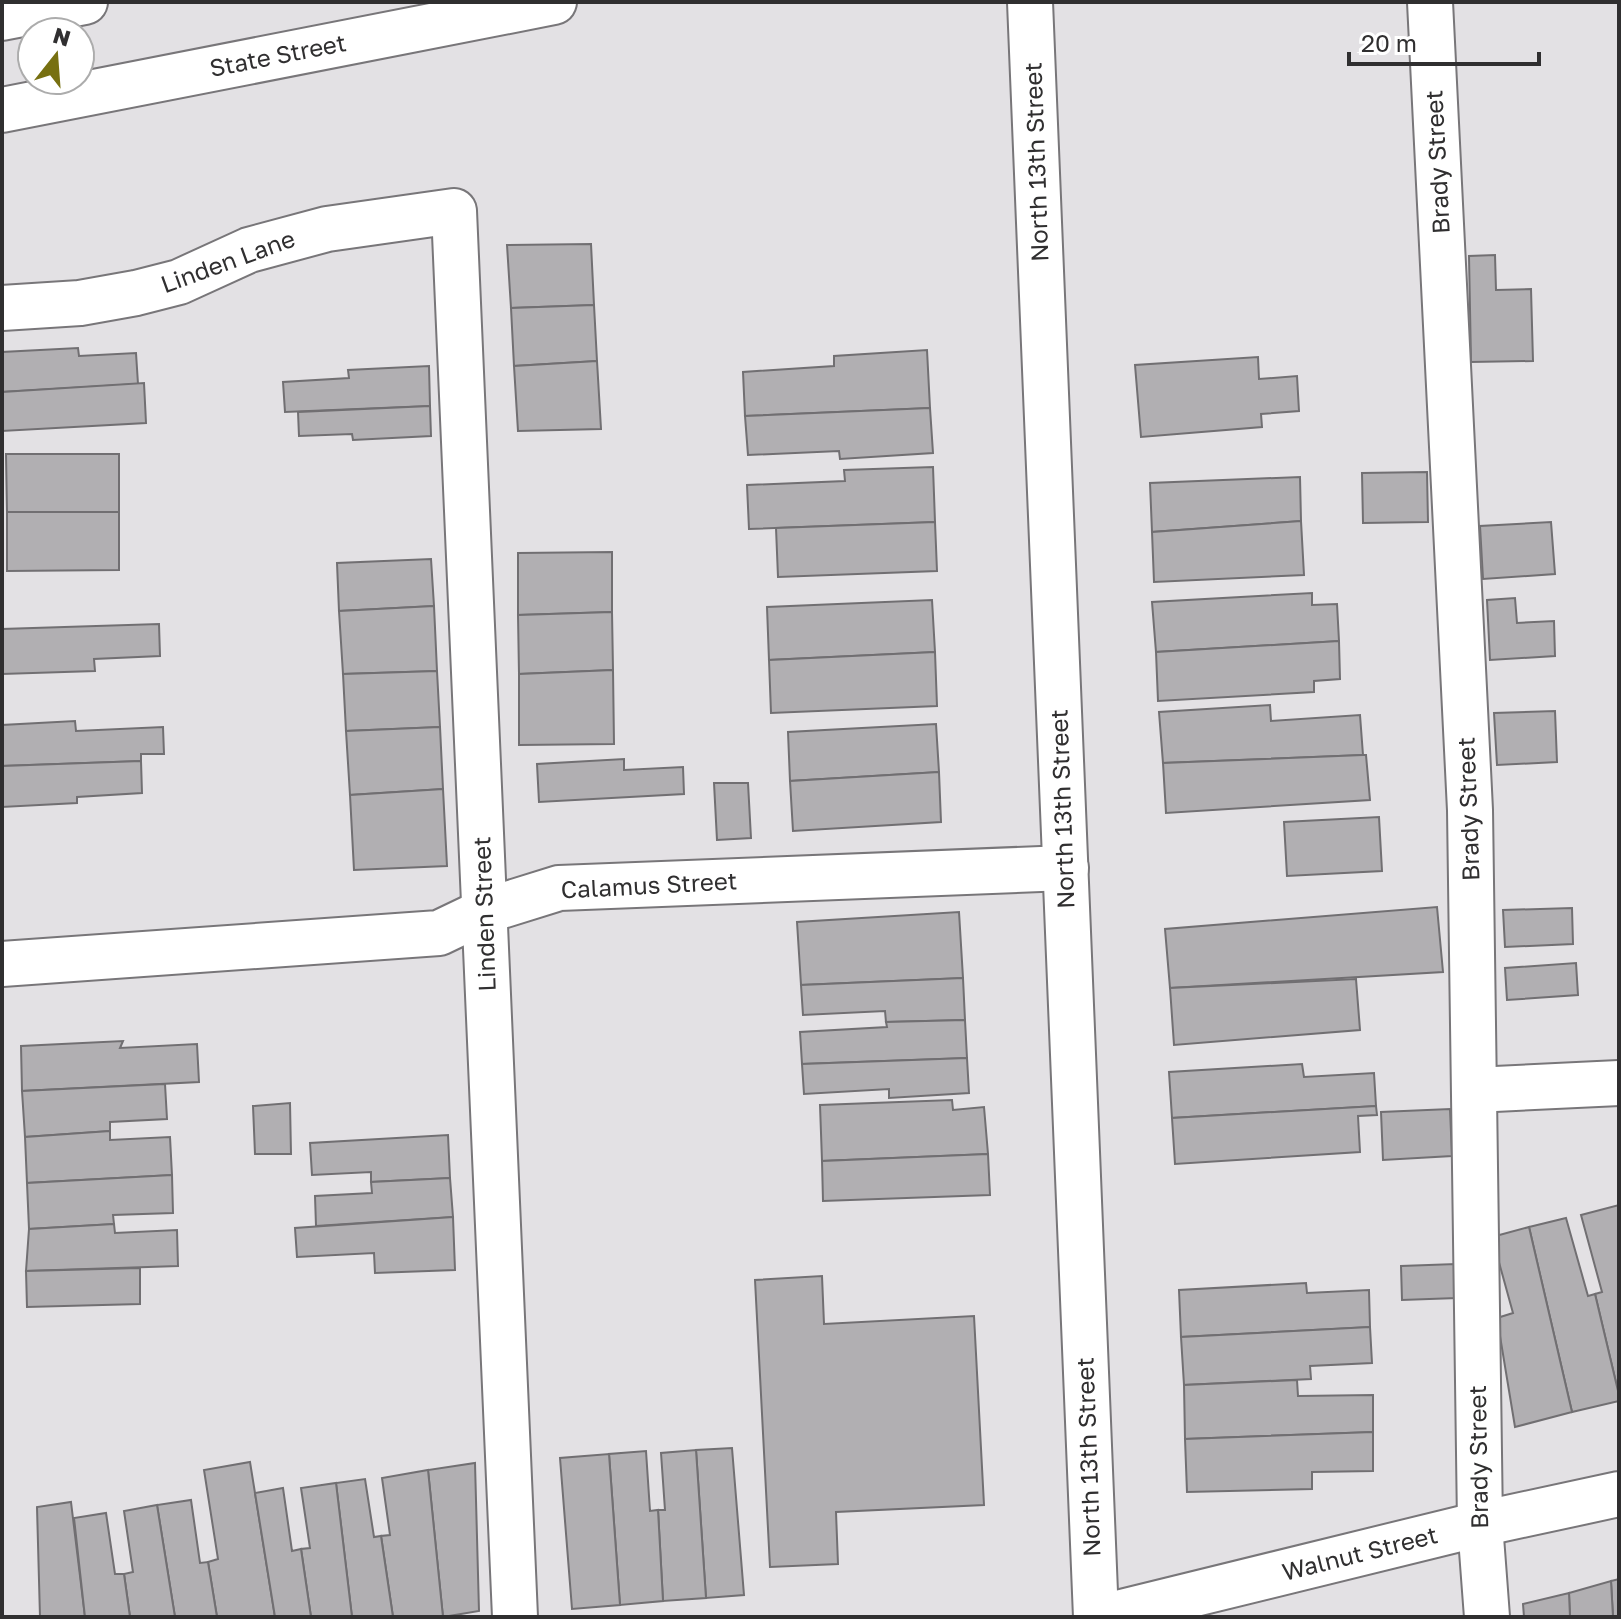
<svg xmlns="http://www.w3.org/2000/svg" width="1621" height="1619" font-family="'Golos Text',sans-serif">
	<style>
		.building { fill: #b1afb2; stroke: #716f72; stroke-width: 2 }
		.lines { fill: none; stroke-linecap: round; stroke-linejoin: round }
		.minor-casing { stroke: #787679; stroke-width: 48 }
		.major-casing { stroke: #787679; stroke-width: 48 }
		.minor { stroke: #fff; stroke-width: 44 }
		.major { stroke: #fff; stroke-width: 44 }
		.labels { text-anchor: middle; stroke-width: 7; stroke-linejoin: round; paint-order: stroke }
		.street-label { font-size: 24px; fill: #302f30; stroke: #fff }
	</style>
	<rect width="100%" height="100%" fill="#e3e1e4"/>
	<g class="building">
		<path d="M 591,244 L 594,305 L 511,308 L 507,245 Z"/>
		<path d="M 1495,255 L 1496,290 L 1531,289 L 1533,361 L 1471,362 L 1469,256 Z"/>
		<path d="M 594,305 L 597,361 L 514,366 L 511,308 Z"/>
		<path d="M 78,348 L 79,356 L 136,353 L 138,384 L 2,392 L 2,352 Z"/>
		<path d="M 927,350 L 930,408 L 745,416 L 743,372 L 834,366 L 834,356 Z"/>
		<path d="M 1258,357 L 1259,379 L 1297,376 L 1299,411 L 1261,414 L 1262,427 L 1141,437 L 1135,365 Z"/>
		<path d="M 597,361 L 601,429 L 518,431 L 514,366 Z"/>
		<path d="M 429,366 L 430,406 L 285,412 L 283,382 L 349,378 L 348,370 Z"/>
		<path d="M 144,383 L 146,423 L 2,431 L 2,392 Z"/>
		<path d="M 430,406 L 431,436 L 353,440 L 352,434 L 299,436 L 298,412 Z"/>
		<path d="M 930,408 L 933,453 L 840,459 L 839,451 L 748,455 L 745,416 Z"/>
		<path d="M 6,454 L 119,454 L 119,512 L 7,512 Z"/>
		<path d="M 933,467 L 935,522 L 749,529 L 747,485 L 845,481 L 844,470 Z"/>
		<path d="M 1427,472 L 1428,522 L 1363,523 L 1362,473 Z"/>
		<path d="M 1300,477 L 1301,521 L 1152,532 L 1150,483 Z"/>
		<path d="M 7,512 L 119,512 L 119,570 L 7,571 Z"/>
		<path d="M 1301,521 L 1304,575 L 1154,582 L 1152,532 Z"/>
		<path d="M 935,522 L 937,571 L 778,577 L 776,528 Z"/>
		<path d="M 1551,522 L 1555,574 L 1483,579 L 1480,526 Z"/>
		<path d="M 612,552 L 612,612 L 518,615 L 518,553 Z"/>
		<path d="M 431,559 L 434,606 L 339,611 L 337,563 Z"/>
		<path d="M 1312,593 L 1312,605 L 1337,604 L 1339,641 L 1156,652 L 1152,602 Z"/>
		<path d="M 1515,598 L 1517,623 L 1554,621 L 1555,656 L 1490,660 L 1487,600 Z"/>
		<path d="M 932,600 L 935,652 L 769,660 L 767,607 Z"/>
		<path d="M 434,606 L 437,671 L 343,674 L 339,611 Z"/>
		<path d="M 612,612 L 613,670 L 519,674 L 518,615 Z"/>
		<path d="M 159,624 L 160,656 L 94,659 L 95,671 L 2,674 L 2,629 Z"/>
		<path d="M 1339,641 L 1340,679 L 1314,681 L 1314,692 L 1158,701 L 1156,652 Z"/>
		<path d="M 935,652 L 937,706 L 771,713 L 769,660 Z"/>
		<path d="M 613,670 L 614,744 L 519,745 L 519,674 Z"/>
		<path d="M 437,671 L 440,727 L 346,731 L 343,674 Z"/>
		<path d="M 1270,705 L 1271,721 L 1360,715 L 1363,755 L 1163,763 L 1159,712 Z"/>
		<path d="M 1555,711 L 1557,762 L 1497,765 L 1494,713 Z"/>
		<path d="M 75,721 L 76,731 L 163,727 L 164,754 L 141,754 L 141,761 L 2,766 L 2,725 Z"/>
		<path d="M 936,724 L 939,772 L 790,781 L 788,732 Z"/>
		<path d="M 440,727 L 443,789 L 350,795 L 346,731 Z"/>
		<path d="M 1363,755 L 1366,755 L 1370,800 L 1166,813 L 1163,763 Z"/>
		<path d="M 624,759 L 624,770 L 683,767 L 684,794 L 539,802 L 537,764 Z"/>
		<path d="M 141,761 L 142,793 L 77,797 L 77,803 L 2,807 L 2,766 Z"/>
		<path d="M 939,772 L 941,822 L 793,831 L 790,781 Z"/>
		<path d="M 714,783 L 748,783 L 751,838 L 717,840 Z"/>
		<path d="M 443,789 L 447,866 L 354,870 L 350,795 Z"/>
		<path d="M 1379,817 L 1382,871 L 1287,876 L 1284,822 Z"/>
		<path d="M 1437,907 L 1443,972 L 1170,988 L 1165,929 Z"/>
		<path d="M 1572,908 L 1573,944 L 1505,947 L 1503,910 Z"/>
		<path d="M 959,912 L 963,978 L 801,985 L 797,922 Z"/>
		<path d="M 1576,963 L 1578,995 L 1507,1000 L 1505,968 Z"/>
		<path d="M 963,978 L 965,1020 L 886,1022 L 885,1011 L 803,1015 L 801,985 Z"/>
		<path d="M 1356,979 L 1360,1030 L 1174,1045 L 1170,988 Z"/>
		<path d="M 965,1020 L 967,1058 L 802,1064 L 800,1032 L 887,1027 L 886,1022 Z"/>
		<path d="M 123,1041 L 120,1048 L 197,1044 L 199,1082 L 22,1091 L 21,1046 Z"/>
		<path d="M 967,1058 L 969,1093 L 889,1098 L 889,1089 L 804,1094 L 802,1064 Z"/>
		<path d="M 1302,1064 L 1304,1077 L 1374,1073 L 1376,1106 L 1172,1118 L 1169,1072 Z"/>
		<path d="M 165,1084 L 167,1119 L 110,1122 L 110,1131 L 25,1137 L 22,1091 Z"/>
		<path d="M 952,1100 L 953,1110 L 984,1107 L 988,1154 L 822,1161 L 820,1105 Z"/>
		<path d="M 290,1103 L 291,1154 L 255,1154 L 253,1106 Z"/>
		<path d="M 1376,1106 L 1377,1115 L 1358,1116 L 1360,1152 L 1175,1164 L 1172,1118 Z"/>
		<path d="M 1450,1109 L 1452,1156 L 1383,1160 L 1381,1112 Z"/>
		<path d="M 110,1131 L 110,1140 L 170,1137 L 172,1175 L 27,1183 L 25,1137 Z"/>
		<path d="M 448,1135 L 450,1178 L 371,1182 L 371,1172 L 312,1175 L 310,1143 Z"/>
		<path d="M 988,1154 L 990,1195 L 823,1201 L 822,1161 Z"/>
		<path d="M 172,1175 L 173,1213 L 113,1215 L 114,1224 L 29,1229 L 27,1183 Z"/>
		<path d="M 450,1178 L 453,1217 L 316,1226 L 315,1196 L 372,1193 L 371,1182 Z"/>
		<path d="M 1619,1205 L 1619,1395 L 1595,1294 L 1602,1292 L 1581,1215 Z"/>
		<path d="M 453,1217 L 455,1270 L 375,1273 L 374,1253 L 297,1257 L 295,1228 Z"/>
		<path d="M 1566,1218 L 1588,1296 L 1595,1294 L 1619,1395 L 1619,1401 L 1572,1412 L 1529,1227 Z"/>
		<path d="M 114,1224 L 115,1233 L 177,1230 L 178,1266 L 26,1271 L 29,1229 Z"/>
		<path d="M 1529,1227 L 1572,1412 L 1515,1427 L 1497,1318 L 1513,1313 L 1492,1237 Z"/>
		<path d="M 1456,1264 L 1457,1298 L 1402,1300 L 1401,1266 Z"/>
		<path d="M 140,1268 L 140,1304 L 27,1307 L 26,1271 Z"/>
		<path d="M 822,1276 L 824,1324 L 974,1316 L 984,1505 L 836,1512 L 838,1564 L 770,1567 L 755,1280 Z"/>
		<path d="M 1306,1283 L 1307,1293 L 1369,1290 L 1370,1327 L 1181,1337 L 1179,1290 Z"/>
		<path d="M 1370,1327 L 1372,1363 L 1310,1366 L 1311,1379 L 1184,1385 L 1181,1337 Z"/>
		<path d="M 1297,1380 L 1298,1396 L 1373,1395 L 1373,1432 L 1185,1439 L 1184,1385 Z"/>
		<path d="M 1373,1432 L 1373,1471 L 1312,1472 L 1312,1489 L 1187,1492 L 1185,1439 Z"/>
		<path d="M 732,1448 L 744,1595 L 706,1598 L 696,1450 Z"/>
		<path d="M 696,1450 L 706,1598 L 663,1601 L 658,1510 L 665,1510 L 661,1453 Z"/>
		<path d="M 646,1451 L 650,1511 L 658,1510 L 663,1601 L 620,1605 L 609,1454 Z"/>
		<path d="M 609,1454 L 620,1605 L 572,1609 L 560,1458 Z"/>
		<path d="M 250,1462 L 275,1617 L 217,1617 L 208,1562 L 218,1559 L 204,1470 Z"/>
		<path d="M 475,1463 L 479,1611 L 443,1617 L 428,1470 Z"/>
		<path d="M 428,1470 L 443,1617 L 393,1617 L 381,1536 L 390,1535 L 382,1478 Z"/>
		<path d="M 365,1479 L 374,1537 L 381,1536 L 393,1617 L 352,1617 L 336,1483 Z"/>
		<path d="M 336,1483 L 352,1617 L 311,1617 L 301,1549 L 310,1548 L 301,1488 Z"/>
		<path d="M 283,1488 L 292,1551 L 301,1549 L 311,1617 L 275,1617 L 255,1493 Z"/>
		<path d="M 191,1500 L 200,1563 L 208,1562 L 217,1617 L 175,1617 L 157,1505 Z"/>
		<path d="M 71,1502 L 85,1617 L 40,1617 L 37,1507 Z"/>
		<path d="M 157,1505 L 175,1617 L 130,1617 L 124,1574 L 133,1572 L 124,1511 Z"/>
		<path d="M 106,1513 L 115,1574 L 124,1574 L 130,1617 L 85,1617 L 74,1518 Z"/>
		<path d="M 1619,1579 L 1619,1617 L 1613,1617 L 1611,1581 Z"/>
		<path d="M 1611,1581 L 1613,1617 L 1570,1617 L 1569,1593 Z"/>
		<path d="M 1569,1593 L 1570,1617 L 1524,1617 L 1523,1604 Z"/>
	</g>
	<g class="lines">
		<g class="minor-casing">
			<g id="minor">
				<path d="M 1430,2 L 1470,810 L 1480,1524 L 1487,1617"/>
				<path d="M 2,308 L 80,303 L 136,293 L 179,282 L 249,250 L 327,229 L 454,211 L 515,1617"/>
				<path d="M 2,964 L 439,933 L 485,911 L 559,888 L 1066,868"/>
				<path d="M 1474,1090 L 1619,1083"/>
				<path d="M 1101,1617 L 1480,1524 L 1619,1494"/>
			</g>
		</g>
		<g class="major-casing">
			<g id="major">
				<path d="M 1030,2 L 1096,1617"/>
				<path d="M 2,18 L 85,2"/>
				<path d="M 2,110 L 554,2"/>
			</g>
		</g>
		<use href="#minor" class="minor"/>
		<use href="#major" class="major"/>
	</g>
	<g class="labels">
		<g class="street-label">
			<text transform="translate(278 56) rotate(-11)" y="8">State Street</text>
			<text transform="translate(1037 162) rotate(-92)" y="8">North 13th Street</text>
			<text transform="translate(1438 162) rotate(-93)" y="8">Brady Street</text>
			<text transform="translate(228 262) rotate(-20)" y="8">Linden Lane</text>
			<text transform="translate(1063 809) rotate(-92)" y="8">North 13th Street</text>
			<text transform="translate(1469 809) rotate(-92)" y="8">Brady Street</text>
			<text transform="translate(649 886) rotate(-3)" y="8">Calamus Street</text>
			<text transform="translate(485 914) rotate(-92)" y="8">Linden Street</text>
			<text transform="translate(1089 1457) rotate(-92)" y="8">North 13th Street</text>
			<text transform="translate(1479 1457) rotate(-91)" y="8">Brady Street</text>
			<text transform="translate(1360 1554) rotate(-14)" y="8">Walnut Street</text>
		</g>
	</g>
	<rect width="1621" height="1619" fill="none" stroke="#302f30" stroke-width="8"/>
	<g transform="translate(56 56) rotate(17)"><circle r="38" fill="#ffffff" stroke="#acacac" stroke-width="2"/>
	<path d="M0-6L14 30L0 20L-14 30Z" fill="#777011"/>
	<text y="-12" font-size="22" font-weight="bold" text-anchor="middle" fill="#302f30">N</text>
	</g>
	<path d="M1349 52v12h190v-12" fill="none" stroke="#302f30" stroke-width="4"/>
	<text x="1361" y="52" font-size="24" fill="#302f30" stroke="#ffffff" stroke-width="6" paint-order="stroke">20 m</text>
</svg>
